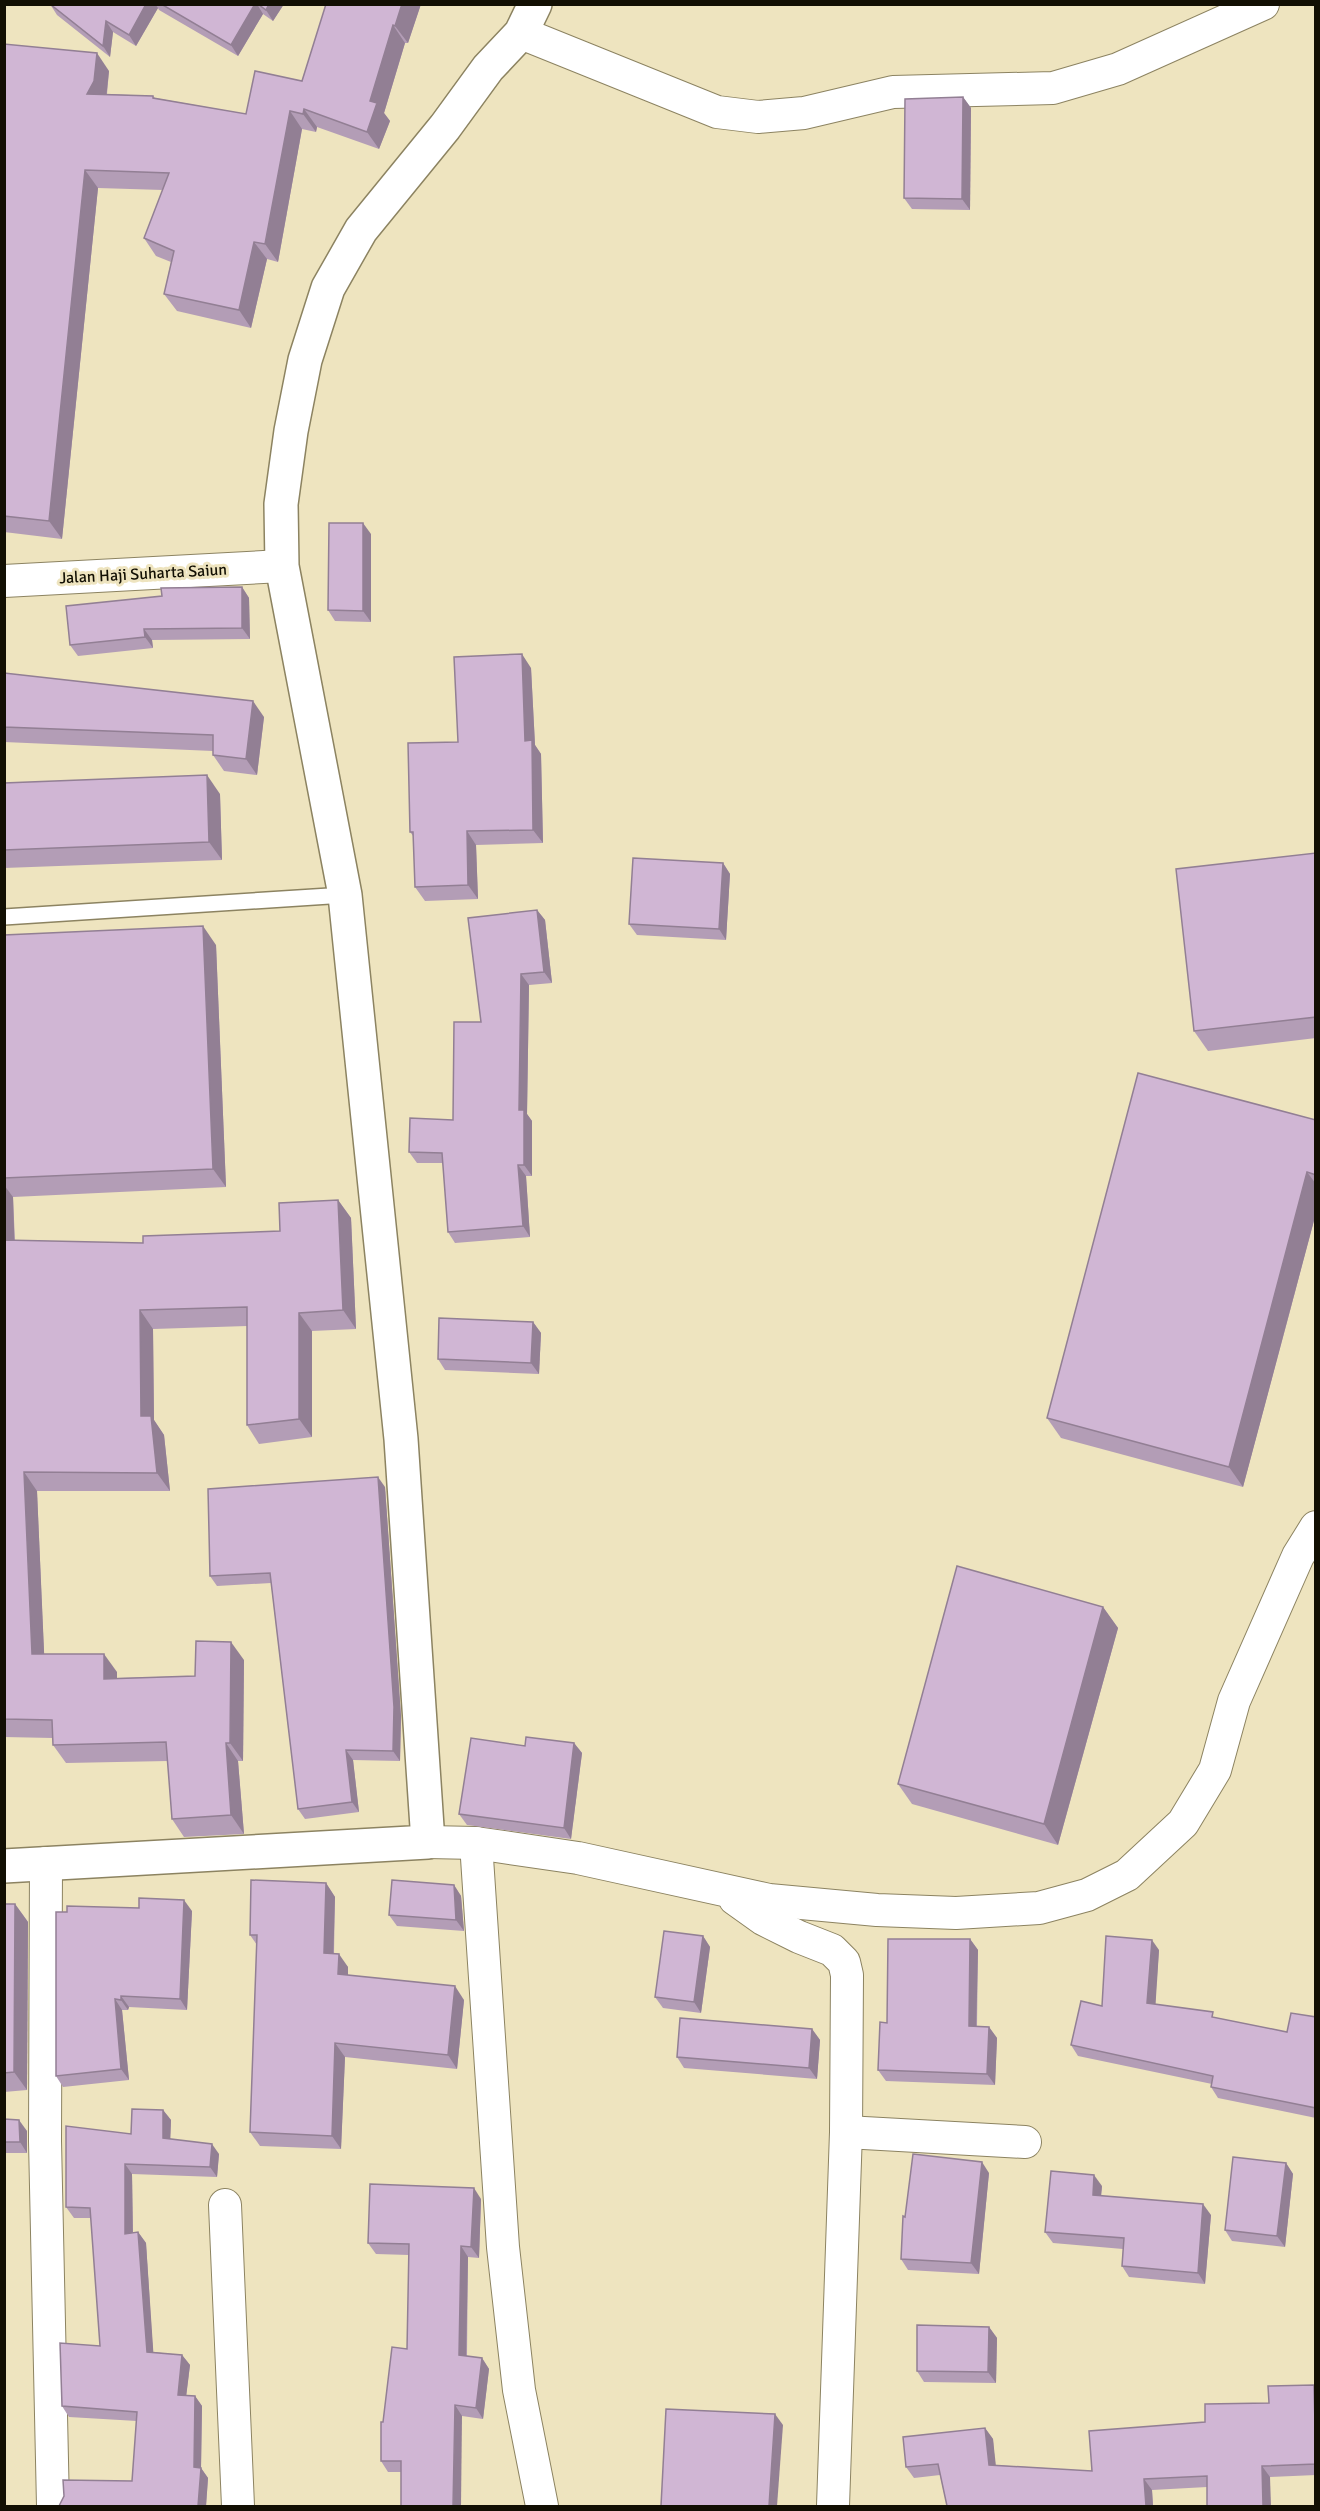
<svg xmlns="http://www.w3.org/2000/svg" width="1320" height="2511" font-family="Signika,sans-serif">
	<style>
		.lines { fill: none; stroke-linecap: round; stroke-linejoin: round }
		.service-casing { stroke: #8c8361; stroke-width: 18 }
		.minor-casing { stroke: #8c8361; stroke-width: 34 }
		.tertiary-casing { stroke: #8c8361; stroke-width: 36 }
		.service { stroke: #fff; stroke-width: 15 }
		.minor { stroke: #fff; stroke-width: 32 }
		.tertiary { stroke: #fff; stroke-width: 33 }
		.wall { fill: #b39db6 }
		.shaded-wall { fill: #927f94 }
		.building { fill: #d0b6d4; stroke: #927f94; stroke-width: 1.5 }
		.labels { text-anchor: middle; stroke-width: 6; stroke-linejoin: round; paint-order: stroke }
		.street-label { font-size: 16px; fill: #120f03; stroke: #eee4bf }
	</style>
	<rect width="100%" height="100%" fill="#eee4bf"/>
	<g class="lines">
		<g class="service-casing">
			<path id="service" d="M 4,917 L 345,895"/>
		</g>
		<g class="minor-casing">
			<g id="minor">
				<path d="M 521,33 L 717,112 L 758,117 L 804,113 L 893,92 L 1053,88 L 1118,69 L 1263,4"/>
				<path d="M 4,581 L 282,566"/>
				<path d="M 428,1842 L 476,1843 L 578,1858 L 769,1900 L 877,1910 L 956,1913 L 1039,1908 L 1087,1895 L 1127,1875 L 1183,1823 L 1215,1770 L 1234,1701 L 1298,1556 L 1316,1527"/>
				<path d="M 476,1843 L 503,2247 L 519,2390 L 542,2506"/>
				<path d="M 46,1863 L 45,2141 L 53,2506"/>
				<path d="M 735,1899 L 763,1919 L 799,1937 L 832,1950 L 844,1962 L 847,1975 L 846,2132 L 833,2506"/>
				<path d="M 846,2132 L 1025,2142"/>
				<path d="M 225,2205 L 238,2506"/>
			</g>
		</g>
		<g class="tertiary-casing">
			<path id="tertiary" d="M 4,1866 L 428,1842 L 401,1439 L 345,895 L 282,566 L 281,504 L 291,431 L 305,360 L 328,288 L 361,230 L 445,127 L 488,68 L 521,33 L 535,4"/>
		</g>
		<use href="#service" class="service"/>
		<use href="#minor" class="minor"/>
		<use href="#tertiary" class="tertiary"/>
	</g>
	<g class="wall">
		<path d="M 50,4 L 284,4 L 273,21 L 263,14 L 238,56 L 159,10 L 158,8 L 136,46 L 113,32 L 110,57 L 57,15 Z"/>
		<path d="M 326,4 L 421,4 L 408,43 L 405,43 L 384,113 L 390,121 L 379,149 L 317,127 L 316,132 L 302,129 L 278,262 L 267,259 L 251,328 L 177,311 L 164,294 L 171,262 L 156,256 L 144,238 L 163,190 L 98,188 L 62,539 L 4,532 L 4,44 L 109,71 L 107,94 L 153,96 L 155,98 L 246,114 L 302,81 Z"/>
		<path d="M 963,97 L 971,108 L 970,210 L 912,209 L 904,198 Z"/>
		<path d="M 371,534 L 371,622 L 335,621 L 328,610 Z"/>
		<path d="M 242,587 L 249,598 L 250,639 L 152,640 L 153,648 L 78,656 L 70,645 L 162,596 Z"/>
		<path d="M 531,668 L 535,745 L 541,754 L 543,843 L 476,845 L 478,899 L 425,901 L 415,887 L 414,837 L 410,832 L 458,742 Z"/>
		<path d="M 4,673 L 264,717 L 257,775 L 224,771 L 213,755 L 213,751 L 4,742 Z"/>
		<path d="M 4,783 L 220,794 L 222,860 L 4,868 Z"/>
		<path d="M 1316,853 L 1316,1038 L 1208,1051 L 1194,1031 Z"/>
		<path d="M 723,863 L 730,874 L 726,940 L 637,935 L 629,924 Z"/>
		<path d="M 537,910 L 545,920 L 552,983 L 529,985 L 527,1114 L 532,1121 L 532,1176 L 526,1176 L 530,1237 L 455,1243 L 448,1232 L 443,1163 L 417,1163 L 409,1152 L 453,1120 Z"/>
		<path d="M 4,935 L 216,945 L 226,1187 L 13,1197 L 15,1241 L 143,1243 L 280,1231 L 338,1200 L 351,1218 L 356,1329 L 312,1331 L 312,1437 L 259,1444 L 247,1425 L 247,1326 L 153,1329 L 154,1420 L 164,1435 L 170,1491 L 37,1491 L 44,1654 L 117,1672 L 117,1678 L 195,1676 L 244,1660 L 243,1761 L 238,1761 L 244,1834 L 184,1837 L 172,1819 L 168,1761 L 66,1763 L 53,1745 L 53,1738 L 4,1737 Z"/>
		<path d="M 1316,1120 L 1316,1213 L 1243,1487 L 1061,1438 L 1047,1418 Z"/>
		<path d="M 533,1322 L 541,1333 L 539,1374 L 445,1370 L 438,1359 Z"/>
		<path d="M 385,1487 L 401,1716 L 400,1761 L 353,1760 L 359,1812 L 305,1819 L 298,1809 L 271,1583 L 217,1586 L 210,1576 Z"/>
		<path d="M 1103,1607 L 1118,1628 L 1058,1845 L 912,1804 L 898,1784 Z"/>
		<path d="M 574,1743 L 582,1753 L 571,1839 L 467,1825 L 459,1814 L 525,1746 Z"/>
		<path d="M 326,1883 L 335,1897 L 334,1953 L 348,1967 L 348,1975 L 464,2000 L 457,2069 L 345,2057 L 341,2149 L 260,2146 L 250,2132 L 257,1945 L 250,1935 Z"/>
		<path d="M 454,1885 L 461,1896 L 464,1931 L 397,1926 L 389,1915 Z"/>
		<path d="M 4,1904 L 15,1904 L 28,1922 L 27,2090 L 4,2092 Z"/>
		<path d="M 192,1911 L 187,2010 L 129,2007 L 128,2010 L 122,2010 L 129,2080 L 63,2087 L 56,2076 L 56,1912 Z"/>
		<path d="M 703,1936 L 710,1947 L 701,2013 L 663,2008 L 655,1997 Z"/>
		<path d="M 970,1939 L 978,1950 L 977,2026 L 989,2027 L 997,2038 L 995,2085 L 886,2081 L 878,2070 L 887,2023 Z"/>
		<path d="M 1159,1950 L 1155,2004 L 1217,2018 L 1287,2032 L 1316,2017 L 1316,2118 L 1218,2098 L 1211,2087 L 1212,2084 L 1078,2056 L 1071,2045 L 1102,2006 Z"/>
		<path d="M 812,2029 L 820,2040 L 817,2079 L 684,2068 L 677,2057 Z"/>
		<path d="M 163,2110 L 171,2120 L 170,2139 L 219,2154 L 217,2177 L 132,2174 L 133,2233 L 138,2232 L 146,2243 L 153,2352 L 182,2355 L 190,2365 L 186,2396 L 195,2396 L 202,2406 L 201,2468 L 208,2478 L 206,2506 L 59,2506 L 132,2481 L 137,2421 L 69,2417 L 62,2406 L 100,2346 L 91,2218 L 74,2218 L 66,2207 L 131,2134 Z"/>
		<path d="M 4,2119 L 27,2131 L 27,2153 L 4,2153 Z"/>
		<path d="M 1286,2163 L 1293,2174 L 1285,2247 L 1232,2241 L 1225,2230 Z"/>
		<path d="M 989,2173 L 979,2274 L 908,2270 L 901,2259 L 905,2217 Z"/>
		<path d="M 1102,2186 L 1101,2196 L 1211,2215 L 1205,2284 L 1129,2277 L 1122,2266 L 1123,2249 L 1053,2243 L 1045,2232 Z"/>
		<path d="M 481,2199 L 479,2258 L 468,2257 L 467,2356 L 482,2358 L 489,2369 L 483,2419 L 462,2416 L 401,2472 L 388,2472 L 381,2461 L 383,2422 L 407,2349 L 409,2255 L 376,2254 L 368,2243 Z"/>
		<path d="M 989,2327 L 997,2338 L 996,2383 L 924,2382 L 917,2371 Z"/>
		<path d="M 1316,2386 L 1316,2475 L 1270,2477 L 1207,2487 L 1152,2490 L 1153,2506 L 947,2506 L 940,2475 L 914,2478 L 906,2467 L 985,2428 L 993,2439 L 995,2465 L 1092,2471 L 1205,2422 L 1269,2403 Z"/>
	</g>
	<g class="shaded-wall">
		<path d="M 146,4 L 155,4 L 158,8 L 136,46 L 129,35 Z"/>
		<path d="M 255,4 L 257,4 L 263,14 L 238,56 L 231,45 Z"/>
		<path d="M 269,4 L 284,4 L 273,21 L 266,10 Z"/>
		<path d="M 402,4 L 421,4 L 408,43 L 395,26 Z"/>
		<path d="M 106,21 L 113,32 L 110,57 L 103,46 Z"/>
		<path d="M 393,25 L 405,43 L 384,113 L 390,121 L 379,149 L 367,132 L 370,101 Z"/>
		<path d="M 97,53 L 109,71 L 106,99 L 87,94 Z"/>
		<path d="M 963,97 L 971,108 L 970,210 L 962,199 Z"/>
		<path d="M 304,109 L 317,127 L 316,132 L 303,114 Z"/>
		<path d="M 290,111 L 302,129 L 278,262 L 265,244 Z"/>
		<path d="M 85,170 L 98,188 L 62,539 L 49,521 Z"/>
		<path d="M 254,242 L 267,259 L 251,328 L 239,310 Z"/>
		<path d="M 363,523 L 371,534 L 371,622 L 363,611 Z"/>
		<path d="M 242,587 L 249,598 L 250,639 L 242,628 Z"/>
		<path d="M 144,629 L 152,640 L 153,648 L 145,637 Z"/>
		<path d="M 522,654 L 531,668 L 535,745 L 541,754 L 543,843 L 533,830 L 525,741 Z"/>
		<path d="M 253,701 L 264,717 L 257,775 L 246,759 Z"/>
		<path d="M 207,775 L 220,794 L 222,860 L 209,842 Z"/>
		<path d="M 467,831 L 476,845 L 478,899 L 468,885 Z"/>
		<path d="M 723,863 L 730,874 L 726,940 L 719,929 Z"/>
		<path d="M 537,910 L 545,920 L 552,983 L 544,972 Z"/>
		<path d="M 203,926 L 216,945 L 226,1187 L 213,1169 Z"/>
		<path d="M 521,974 L 529,985 L 527,1114 L 532,1121 L 532,1176 L 524,1165 L 519,1110 Z"/>
		<path d="M 518,1165 L 526,1176 L 530,1237 L 523,1226 Z"/>
		<path d="M 1307,1172 L 1316,1184 L 1316,1213 L 1243,1487 L 1229,1467 Z"/>
		<path d="M 4,1185 L 13,1197 L 15,1259 L 4,1244 Z"/>
		<path d="M 338,1200 L 351,1218 L 356,1329 L 343,1310 Z"/>
		<path d="M 140,1310 L 153,1329 L 154,1420 L 164,1435 L 170,1491 L 157,1473 L 141,1416 Z"/>
		<path d="M 299,1313 L 312,1331 L 312,1437 L 299,1419 Z"/>
		<path d="M 533,1322 L 541,1333 L 539,1374 L 531,1363 Z"/>
		<path d="M 24,1472 L 37,1491 L 45,1673 L 32,1654 Z"/>
		<path d="M 378,1477 L 385,1487 L 401,1716 L 400,1761 L 393,1751 Z"/>
		<path d="M 1103,1607 L 1118,1628 L 1058,1845 L 1044,1824 Z"/>
		<path d="M 231,1642 L 244,1660 L 243,1761 L 230,1743 Z"/>
		<path d="M 104,1654 L 117,1672 L 117,1697 L 104,1679 Z"/>
		<path d="M 226,1743 L 238,1761 L 244,1834 L 231,1815 Z"/>
		<path d="M 574,1743 L 582,1753 L 571,1839 L 564,1828 Z"/>
		<path d="M 346,1750 L 353,1760 L 359,1812 L 352,1802 Z"/>
		<path d="M 326,1883 L 335,1897 L 333,1967 L 324,1953 Z"/>
		<path d="M 454,1885 L 461,1896 L 464,1931 L 456,1920 Z"/>
		<path d="M 184,1900 L 192,1911 L 187,2010 L 180,1999 Z"/>
		<path d="M 15,1904 L 28,1922 L 27,2090 L 14,2072 Z"/>
		<path d="M 703,1936 L 710,1947 L 701,2013 L 694,2002 Z"/>
		<path d="M 970,1939 L 978,1950 L 976,2037 L 969,2026 Z"/>
		<path d="M 1152,1940 L 1159,1950 L 1155,2013 L 1147,2003 Z"/>
		<path d="M 339,1954 L 348,1967 L 348,1988 L 338,1974 Z"/>
		<path d="M 455,1986 L 464,2000 L 457,2069 L 448,2055 Z"/>
		<path d="M 121,1996 L 129,2007 L 128,2010 L 121,2000 Z"/>
		<path d="M 115,1999 L 122,2010 L 129,2080 L 121,2069 Z"/>
		<path d="M 989,2027 L 997,2038 L 995,2085 L 987,2074 Z"/>
		<path d="M 812,2029 L 820,2040 L 817,2079 L 809,2068 Z"/>
		<path d="M 335,2043 L 345,2057 L 341,2149 L 332,2136 Z"/>
		<path d="M 163,2110 L 171,2120 L 170,2148 L 163,2138 Z"/>
		<path d="M 19,2120 L 27,2131 L 27,2153 L 20,2142 Z"/>
		<path d="M 212,2144 L 219,2154 L 217,2177 L 210,2167 Z"/>
		<path d="M 982,2162 L 989,2173 L 979,2274 L 971,2263 Z"/>
		<path d="M 1286,2163 L 1293,2174 L 1285,2247 L 1277,2236 Z"/>
		<path d="M 125,2164 L 132,2174 L 133,2244 L 125,2234 Z"/>
		<path d="M 1094,2175 L 1102,2186 L 1100,2206 L 1093,2195 Z"/>
		<path d="M 474,2188 L 481,2199 L 479,2258 L 471,2247 Z"/>
		<path d="M 1203,2204 L 1211,2215 L 1205,2284 L 1198,2273 Z"/>
		<path d="M 138,2232 L 146,2243 L 154,2362 L 147,2352 Z"/>
		<path d="M 461,2246 L 468,2257 L 466,2366 L 459,2355 Z"/>
		<path d="M 989,2327 L 997,2338 L 996,2383 L 988,2372 Z"/>
		<path d="M 182,2355 L 190,2365 L 185,2406 L 178,2395 Z"/>
		<path d="M 482,2358 L 489,2369 L 483,2419 L 476,2408 Z"/>
		<path d="M 195,2396 L 202,2406 L 201,2468 L 208,2478 L 206,2506 L 198,2506 L 194,2467 Z"/>
		<path d="M 455,2405 L 462,2416 L 461,2506 L 453,2506 Z"/>
		<path d="M 775,2414 L 783,2425 L 777,2506 L 769,2506 Z"/>
		<path d="M 985,2428 L 993,2439 L 997,2476 L 989,2465 Z"/>
		<path d="M 1262,2466 L 1270,2477 L 1271,2506 L 1263,2506 Z"/>
		<path d="M 1144,2479 L 1152,2490 L 1153,2506 L 1146,2506 Z"/>
	</g>
	<g class="building">
		<path d="M 50,4 L 146,4 L 129,35 L 106,21 L 103,46 Z"/>
		<path d="M 161,4 L 255,4 L 231,45 Z"/>
		<path d="M 258,4 L 269,4 L 266,10 Z"/>
		<path d="M 326,4 L 402,4 L 395,26 L 393,25 L 370,101 L 377,103 L 367,132 L 304,109 L 303,114 L 290,111 L 265,244 L 254,242 L 239,310 L 164,294 L 174,251 L 144,238 L 169,173 L 85,170 L 49,521 L 4,516 L 4,44 L 97,53 L 94,81 L 87,94 L 153,96 L 153,98 L 246,114 L 255,71 L 302,81 Z"/>
		<path d="M 963,97 L 962,199 L 904,198 L 905,99 Z"/>
		<path d="M 329,523 L 363,523 L 363,611 L 328,610 Z"/>
		<path d="M 242,587 L 242,628 L 144,629 L 145,637 L 70,645 L 66,606 L 162,596 L 161,588 Z"/>
		<path d="M 522,654 L 525,741 L 532,740 L 533,830 L 467,831 L 468,885 L 415,887 L 413,832 L 410,832 L 408,743 L 458,742 L 454,657 Z"/>
		<path d="M 4,673 L 253,701 L 246,759 L 213,755 L 213,735 L 4,727 Z"/>
		<path d="M 207,775 L 209,842 L 4,850 L 4,783 Z"/>
		<path d="M 1316,853 L 1316,1017 L 1194,1031 L 1176,869 Z"/>
		<path d="M 633,858 L 723,863 L 719,929 L 629,924 Z"/>
		<path d="M 537,910 L 544,972 L 521,974 L 519,1110 L 524,1110 L 524,1165 L 518,1165 L 523,1226 L 448,1232 L 442,1153 L 409,1152 L 410,1118 L 453,1120 L 454,1022 L 481,1022 L 468,918 Z"/>
		<path d="M 203,926 L 213,1169 L 4,1178 L 4,935 Z"/>
		<path d="M 1138,1073 L 1316,1120 L 1316,1175 L 1307,1172 L 1229,1467 L 1047,1418 Z"/>
		<path d="M 338,1200 L 343,1310 L 299,1313 L 299,1419 L 247,1425 L 247,1307 L 140,1310 L 141,1416 L 151,1416 L 157,1473 L 24,1472 L 32,1654 L 104,1654 L 104,1679 L 195,1676 L 196,1641 L 231,1642 L 230,1743 L 226,1743 L 231,1815 L 172,1819 L 166,1742 L 53,1745 L 52,1720 L 4,1719 L 4,1240 L 143,1243 L 143,1236 L 280,1231 L 279,1203 Z"/>
		<path d="M 439,1318 L 533,1322 L 531,1363 L 438,1359 Z"/>
		<path d="M 378,1477 L 394,1707 L 393,1751 L 346,1750 L 352,1802 L 298,1809 L 270,1573 L 210,1576 L 208,1489 Z"/>
		<path d="M 957,1566 L 1103,1607 L 1044,1824 L 898,1784 Z"/>
		<path d="M 526,1737 L 574,1743 L 564,1828 L 459,1814 L 471,1738 L 525,1746 Z"/>
		<path d="M 251,1880 L 326,1883 L 324,1953 L 339,1954 L 338,1974 L 455,1986 L 448,2055 L 335,2043 L 332,2136 L 250,2132 L 257,1935 L 250,1935 Z"/>
		<path d="M 392,1880 L 454,1885 L 456,1920 L 389,1915 Z"/>
		<path d="M 139,1898 L 184,1900 L 180,1999 L 121,1996 L 121,2000 L 115,1999 L 121,2069 L 56,2076 L 56,1912 L 67,1912 L 67,1906 L 139,1908 Z"/>
		<path d="M 4,1904 L 15,1904 L 14,2072 L 4,2073 Z"/>
		<path d="M 664,1931 L 703,1936 L 694,2002 L 655,1997 Z"/>
		<path d="M 1106,1936 L 1152,1940 L 1147,2003 L 1213,2012 L 1212,2017 L 1287,2032 L 1291,2013 L 1316,2017 L 1316,2108 L 1211,2087 L 1213,2076 L 1071,2045 L 1081,2001 L 1102,2006 Z"/>
		<path d="M 888,1939 L 970,1939 L 969,2026 L 989,2027 L 987,2074 L 878,2070 L 880,2022 L 887,2023 Z"/>
		<path d="M 680,2018 L 812,2029 L 809,2068 L 677,2057 Z"/>
		<path d="M 132,2109 L 163,2110 L 163,2138 L 212,2144 L 210,2167 L 125,2164 L 125,2234 L 138,2232 L 147,2352 L 182,2355 L 178,2395 L 195,2396 L 194,2467 L 201,2468 L 198,2506 L 59,2506 L 64,2496 L 63,2480 L 132,2481 L 137,2412 L 62,2406 L 60,2343 L 100,2346 L 90,2208 L 66,2207 L 66,2126 L 131,2134 Z"/>
		<path d="M 4,2119 L 19,2120 L 20,2142 L 4,2142 Z"/>
		<path d="M 913,2154 L 982,2162 L 971,2263 L 901,2259 L 903,2216 L 905,2217 Z"/>
		<path d="M 1233,2157 L 1286,2163 L 1277,2236 L 1225,2230 Z"/>
		<path d="M 1051,2171 L 1094,2175 L 1093,2195 L 1203,2204 L 1198,2273 L 1122,2266 L 1124,2238 L 1045,2232 Z"/>
		<path d="M 370,2184 L 474,2188 L 471,2247 L 461,2246 L 459,2355 L 482,2358 L 476,2408 L 455,2405 L 453,2506 L 401,2506 L 401,2461 L 381,2461 L 381,2422 L 383,2422 L 392,2347 L 407,2349 L 409,2244 L 368,2243 Z"/>
		<path d="M 917,2325 L 989,2327 L 988,2372 L 917,2371 Z"/>
		<path d="M 1314,2385 L 1316,2464 L 1262,2466 L 1263,2506 L 1207,2506 L 1207,2476 L 1144,2479 L 1146,2506 L 947,2506 L 938,2464 L 906,2467 L 903,2437 L 985,2428 L 989,2465 L 1092,2471 L 1089,2431 L 1205,2422 L 1205,2404 L 1269,2403 L 1268,2386 Z"/>
		<path d="M 666,2409 L 775,2414 L 769,2506 L 661,2506 Z"/>
	</g>
	<g class="labels">
		<g class="street-label">
			<text transform="translate(143 573) rotate(-3)" y="6">Jalan Haji Suharta Saiun</text>
		</g>
	</g>
	<rect width="1320" height="2511" fill="none" stroke="#120f03" stroke-width="12"/>
</svg>
